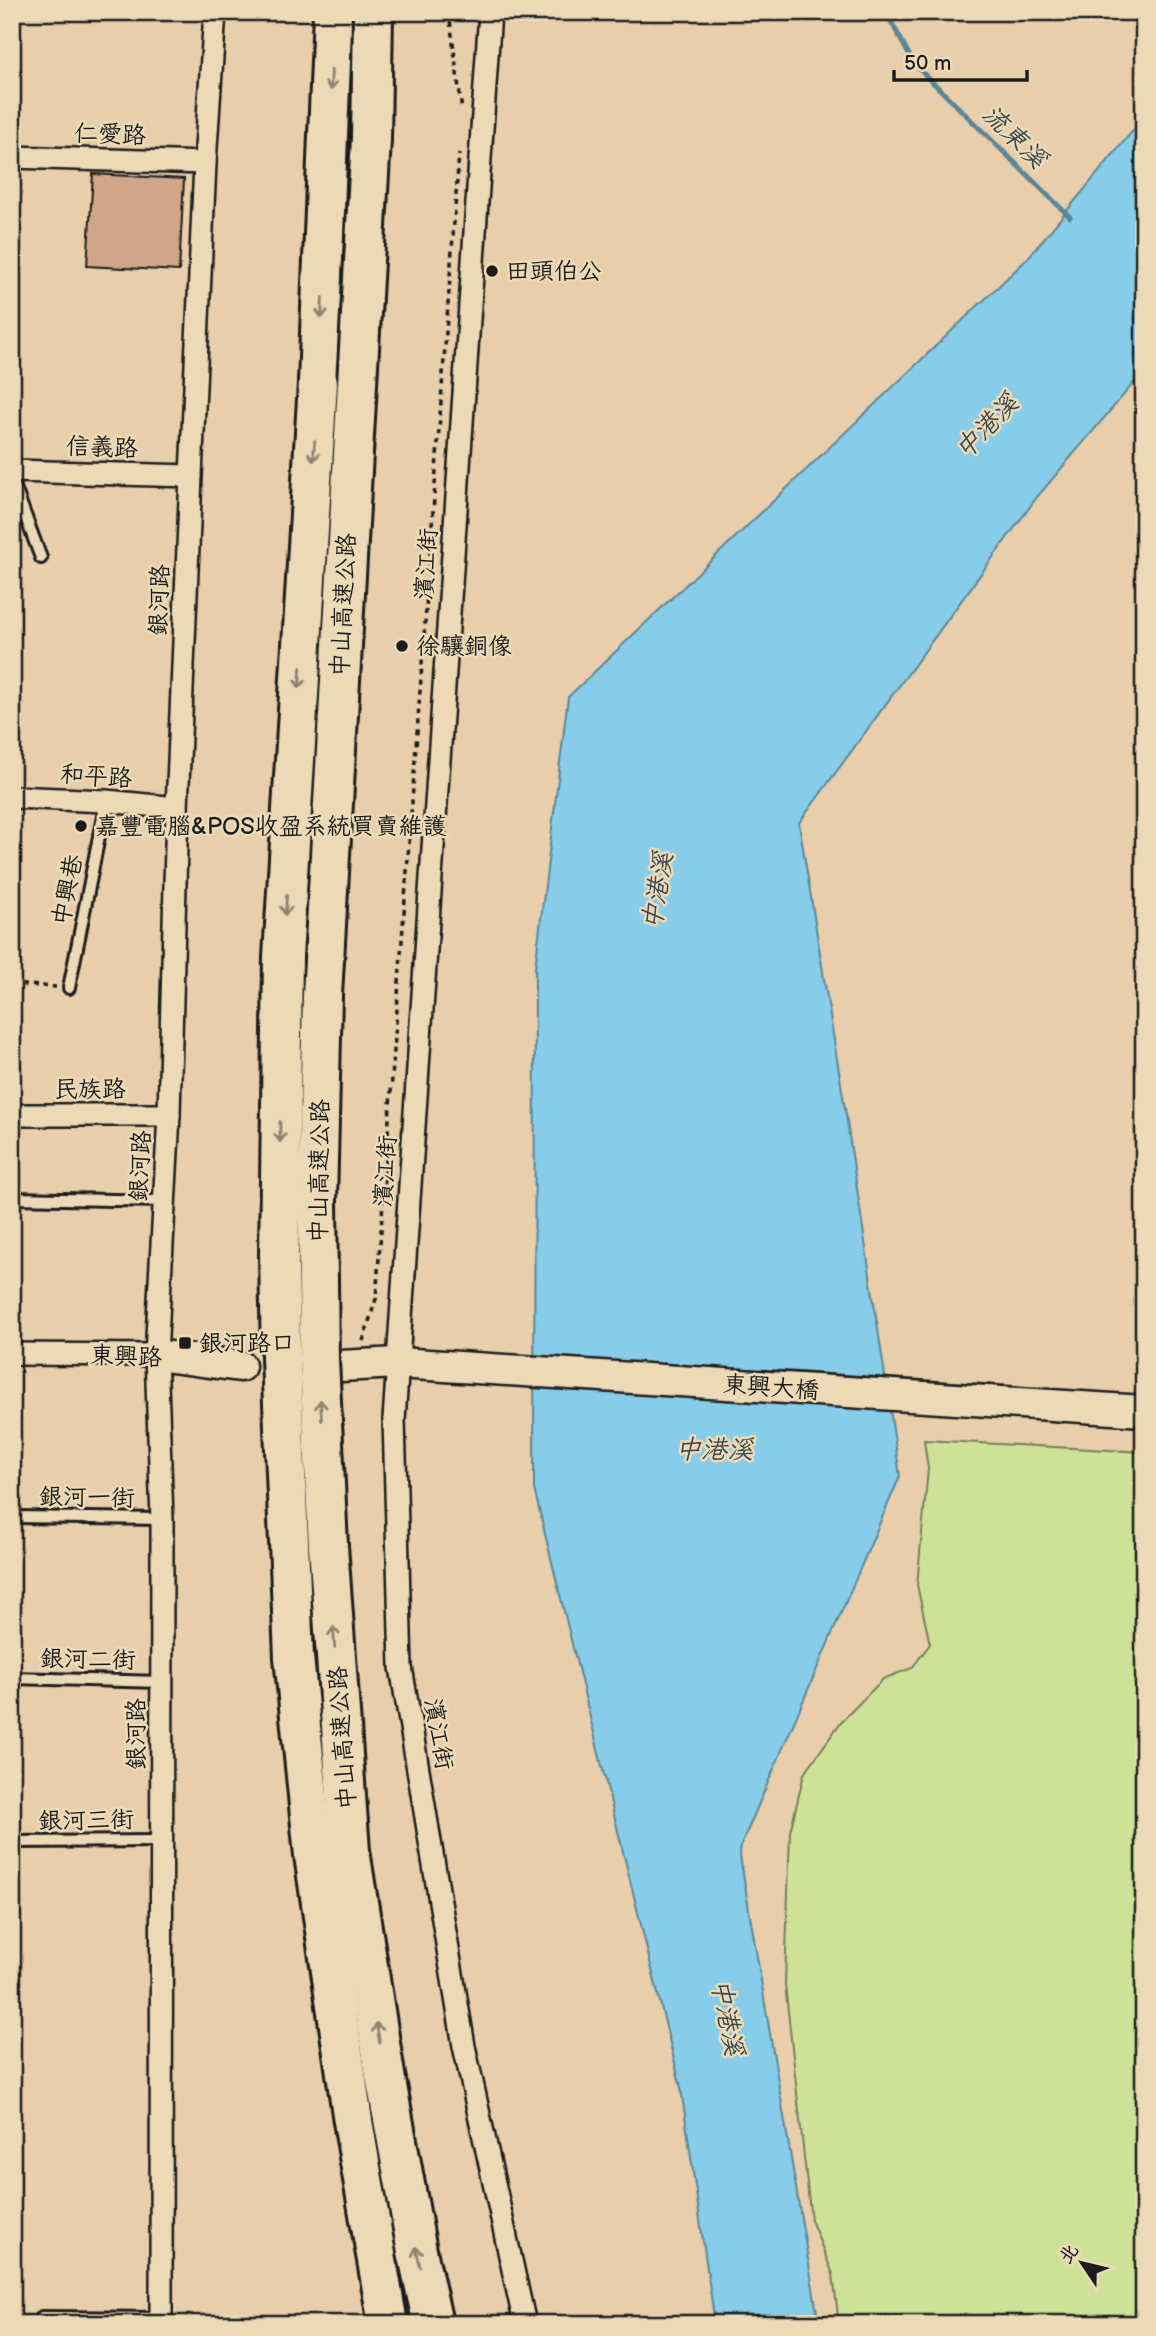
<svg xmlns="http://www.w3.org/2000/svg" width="1156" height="2336" font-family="'Balsamiq Sans','LXGW WenKai TC',sans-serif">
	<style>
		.green { fill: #cee297; stroke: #757f5a; stroke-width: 2 }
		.water { fill: #87cce8; stroke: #5c8696; stroke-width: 2 }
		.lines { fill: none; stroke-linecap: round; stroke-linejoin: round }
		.stream { stroke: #5c8696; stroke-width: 5 }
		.building { fill: #cfa687; stroke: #1c1c1c; stroke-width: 2 }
		.lane-casing { stroke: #1c1c1c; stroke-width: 16 }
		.street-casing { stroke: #1c1c1c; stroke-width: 26 }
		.secondary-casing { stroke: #1c1c1c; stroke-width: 35 }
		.highway-casing { stroke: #1c1c1c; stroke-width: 44 }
		.path { stroke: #1c1c1c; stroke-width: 3.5; stroke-dasharray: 5 5; stroke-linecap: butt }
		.lane { stroke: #ecdab7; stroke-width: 10 }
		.street { stroke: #ecdab7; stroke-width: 21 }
		.secondary { stroke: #ecdab7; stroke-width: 30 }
		.highway { stroke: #ecdab7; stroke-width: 38 }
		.highway-bridge-casing { stroke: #1c1c1c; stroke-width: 44; stroke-linecap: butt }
		.highway-bridge { stroke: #ecdab7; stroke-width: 38 }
		.oneway { stroke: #8e8471 }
		.poi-dot { fill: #1c1c1c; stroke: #ecdab7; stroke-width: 2.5 }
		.labels { text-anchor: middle; stroke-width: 5; stroke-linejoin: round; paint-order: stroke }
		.street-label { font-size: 24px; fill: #1c1c1c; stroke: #ecdab7 }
		.poi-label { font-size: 24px; fill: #1c1c1c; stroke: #ecdab7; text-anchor: start }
		.water-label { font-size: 26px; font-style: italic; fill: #37484f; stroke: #ecdab7 }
	</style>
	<rect width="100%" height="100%" fill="#e8ceab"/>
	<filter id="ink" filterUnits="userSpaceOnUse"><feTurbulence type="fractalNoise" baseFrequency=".0143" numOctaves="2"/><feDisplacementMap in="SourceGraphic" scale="14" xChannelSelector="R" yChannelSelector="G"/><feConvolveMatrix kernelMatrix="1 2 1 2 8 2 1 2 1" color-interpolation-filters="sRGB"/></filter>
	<g filter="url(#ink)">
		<path class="green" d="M 924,1440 L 1144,1452 L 1144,2324 L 839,2324 L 833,2274 L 811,2220 L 785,1984 L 790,1832 L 804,1774 L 841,1722 L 883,1679 L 912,1668 L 930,1644 L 917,1585 L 928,1469 Z"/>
		<path class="water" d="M 1144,117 L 1144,371 L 1037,497 L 799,823 L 846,1115 L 900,1476 L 739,1850 L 819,2324 L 715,2324 L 681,2088 L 534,1489 L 535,968 L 568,697 L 1027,259 Z"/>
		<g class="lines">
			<path class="stream" d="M 886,12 L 914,64 L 1070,217"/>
		</g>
		<path class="building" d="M 93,174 L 184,179 L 179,271 L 87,266 Z"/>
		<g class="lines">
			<g class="lane-casing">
				<g id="lane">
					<path d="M 12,480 L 41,558"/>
					<path d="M 69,988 L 106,801"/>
					<path d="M 12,1198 L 164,1201"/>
					<path d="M 12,1517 L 162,1519"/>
					<path d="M 12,1678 L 162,1682"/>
					<path d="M 12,1842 L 161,1841"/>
					<path d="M 42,2317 L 161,2318"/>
				</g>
			</g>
			<g class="street-casing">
				<g id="street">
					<path d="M 490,12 L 394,1420 L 401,1667 L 464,2046 L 525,2324"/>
					<path d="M 12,157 L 205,163"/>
					<path d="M 12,471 L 191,476"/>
					<path d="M 12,797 L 106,801 L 177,808"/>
					<path d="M 12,1115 L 169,1115"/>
					<path d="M 12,1354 L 156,1355"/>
					<path d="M 161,2324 L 162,1519 L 156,1355 L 169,1115 L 177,808 L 191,476 L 205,163 L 215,12"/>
				</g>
			</g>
			<g class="secondary-casing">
				<g id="secondary">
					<path d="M 156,1355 L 240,1366"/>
					<path d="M 340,1366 L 398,1363 L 1144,1411"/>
				</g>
			</g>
			<g class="highway-casing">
				<path id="highway" d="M 318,383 L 333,12"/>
			</g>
			<g class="path">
				<path d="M 449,12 L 462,111"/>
				<path d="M 12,905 L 20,868"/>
				<path d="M 12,984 L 56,987"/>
				<path d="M 363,1341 L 376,1299 L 459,153"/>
			</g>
			<use href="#lane" class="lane"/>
			<use href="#street" class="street"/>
			<use href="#secondary" class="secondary"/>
			<use href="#highway" class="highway"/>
			<g class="highway-bridge-casing">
				<g id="highway-bridge">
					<path d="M 373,12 L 371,139 L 322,995 L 317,1201 L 319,1360 L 328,1546 L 350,1851 L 385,2075 L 417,2251 L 433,2324"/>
					<path d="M 318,383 L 283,957 L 279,1255 L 281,1358 L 294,1657 L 314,1855 L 353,2121 L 388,2324"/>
				</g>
			</g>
			<use href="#highway-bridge" class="highway-bridge"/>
		</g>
		<defs><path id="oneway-shaft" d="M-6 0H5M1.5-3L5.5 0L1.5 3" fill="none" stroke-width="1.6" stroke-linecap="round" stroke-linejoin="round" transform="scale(1.75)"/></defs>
		<g class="oneway">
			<use href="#oneway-shaft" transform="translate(331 80) rotate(92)"/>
			<use href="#oneway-shaft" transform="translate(322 308) rotate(92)"/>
			<use href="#oneway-shaft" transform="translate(314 451) rotate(94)"/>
			<use href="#oneway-shaft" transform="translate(300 678) rotate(94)"/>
			<use href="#oneway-shaft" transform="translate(286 905) rotate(94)"/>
			<use href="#oneway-shaft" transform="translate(280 1132) rotate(90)"/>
			<use href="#oneway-shaft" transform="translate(321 1410) rotate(-93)"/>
			<use href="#oneway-shaft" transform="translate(334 1637) rotate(-94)"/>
			<use href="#oneway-shaft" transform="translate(378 2033) rotate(-99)"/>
			<use href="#oneway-shaft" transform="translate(418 2257) rotate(-102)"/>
		</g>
	</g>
	<g class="poi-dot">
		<circle cx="492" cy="271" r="7"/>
		<circle cx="402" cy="646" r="7"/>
		<circle cx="81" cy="826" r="7"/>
		<rect x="178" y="1336" width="14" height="14" rx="3.5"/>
	</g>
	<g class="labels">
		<g class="street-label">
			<text transform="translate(110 134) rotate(2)" y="8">仁愛路</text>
			<text transform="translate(102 447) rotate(2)" y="8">信義路</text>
			<text transform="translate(426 564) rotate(-86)" y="8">濱江街</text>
			<text transform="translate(159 600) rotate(-88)" y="8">銀河路</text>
			<text transform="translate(343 605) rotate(-87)" y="8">中山高速公路</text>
			<text transform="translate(96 776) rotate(4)" y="8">和平路</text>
			<text transform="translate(67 890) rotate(-79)" y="8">中興巷</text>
			<text x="90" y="1097">民族路</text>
			<text transform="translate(140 1166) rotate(-87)" y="8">銀河路</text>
			<text transform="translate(319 1171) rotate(-89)" y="8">中山高速公路</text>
			<text transform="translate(385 1171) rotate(-86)" y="8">濱江街</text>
			<text transform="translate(126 1356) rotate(2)" y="8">東興路</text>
			<text transform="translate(771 1387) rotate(4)" y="8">東興大橋</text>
			<text transform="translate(87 1497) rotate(1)" y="8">銀河一街</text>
			<text transform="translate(88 1659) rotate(1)" y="8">銀河二街</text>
			<text transform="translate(136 1734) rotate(-90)" y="8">銀河路</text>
			<text transform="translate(439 1734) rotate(80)" y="8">濱江街</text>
			<text transform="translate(342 1738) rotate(-94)" y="8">中山高速公路</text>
			<text transform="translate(86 1820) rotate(-1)" y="8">銀河三街</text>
		</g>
		<g class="poi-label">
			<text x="506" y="279">田頭伯公</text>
			<text x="416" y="654">徐驤銅像</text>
			<text x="95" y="834">嘉豐電腦&amp;POS收盈系統買賣維護</text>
			<text x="199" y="1351">銀河路口</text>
		</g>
		<g class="water-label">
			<text transform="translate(1015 136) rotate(44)" y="9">流東溪</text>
			<text transform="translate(986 426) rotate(-46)" y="9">中港溪</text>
			<text transform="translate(657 891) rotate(-81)" y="9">中港溪</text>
			<text x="714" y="1458">中港溪</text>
			<text transform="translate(728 2017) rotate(79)" y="9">中港溪</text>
		</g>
	</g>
	<rect width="1156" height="2336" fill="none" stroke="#ecdab7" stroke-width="42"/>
	<rect x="21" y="21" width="1114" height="2294" fill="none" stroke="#1c1c1c" stroke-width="2.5" filter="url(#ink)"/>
	<g transform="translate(1082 2263) rotate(305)" stroke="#ecdab7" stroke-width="5" paint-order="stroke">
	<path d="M0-5L12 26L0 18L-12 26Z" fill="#1c1c1c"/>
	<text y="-10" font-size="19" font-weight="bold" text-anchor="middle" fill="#1c1c1c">北</text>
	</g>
	<path d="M894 70v10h133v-10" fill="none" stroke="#1c1c1c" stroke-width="3.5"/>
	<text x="904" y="70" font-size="21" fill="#1c1c1c" stroke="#ecdab7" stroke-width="5" paint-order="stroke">50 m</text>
</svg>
